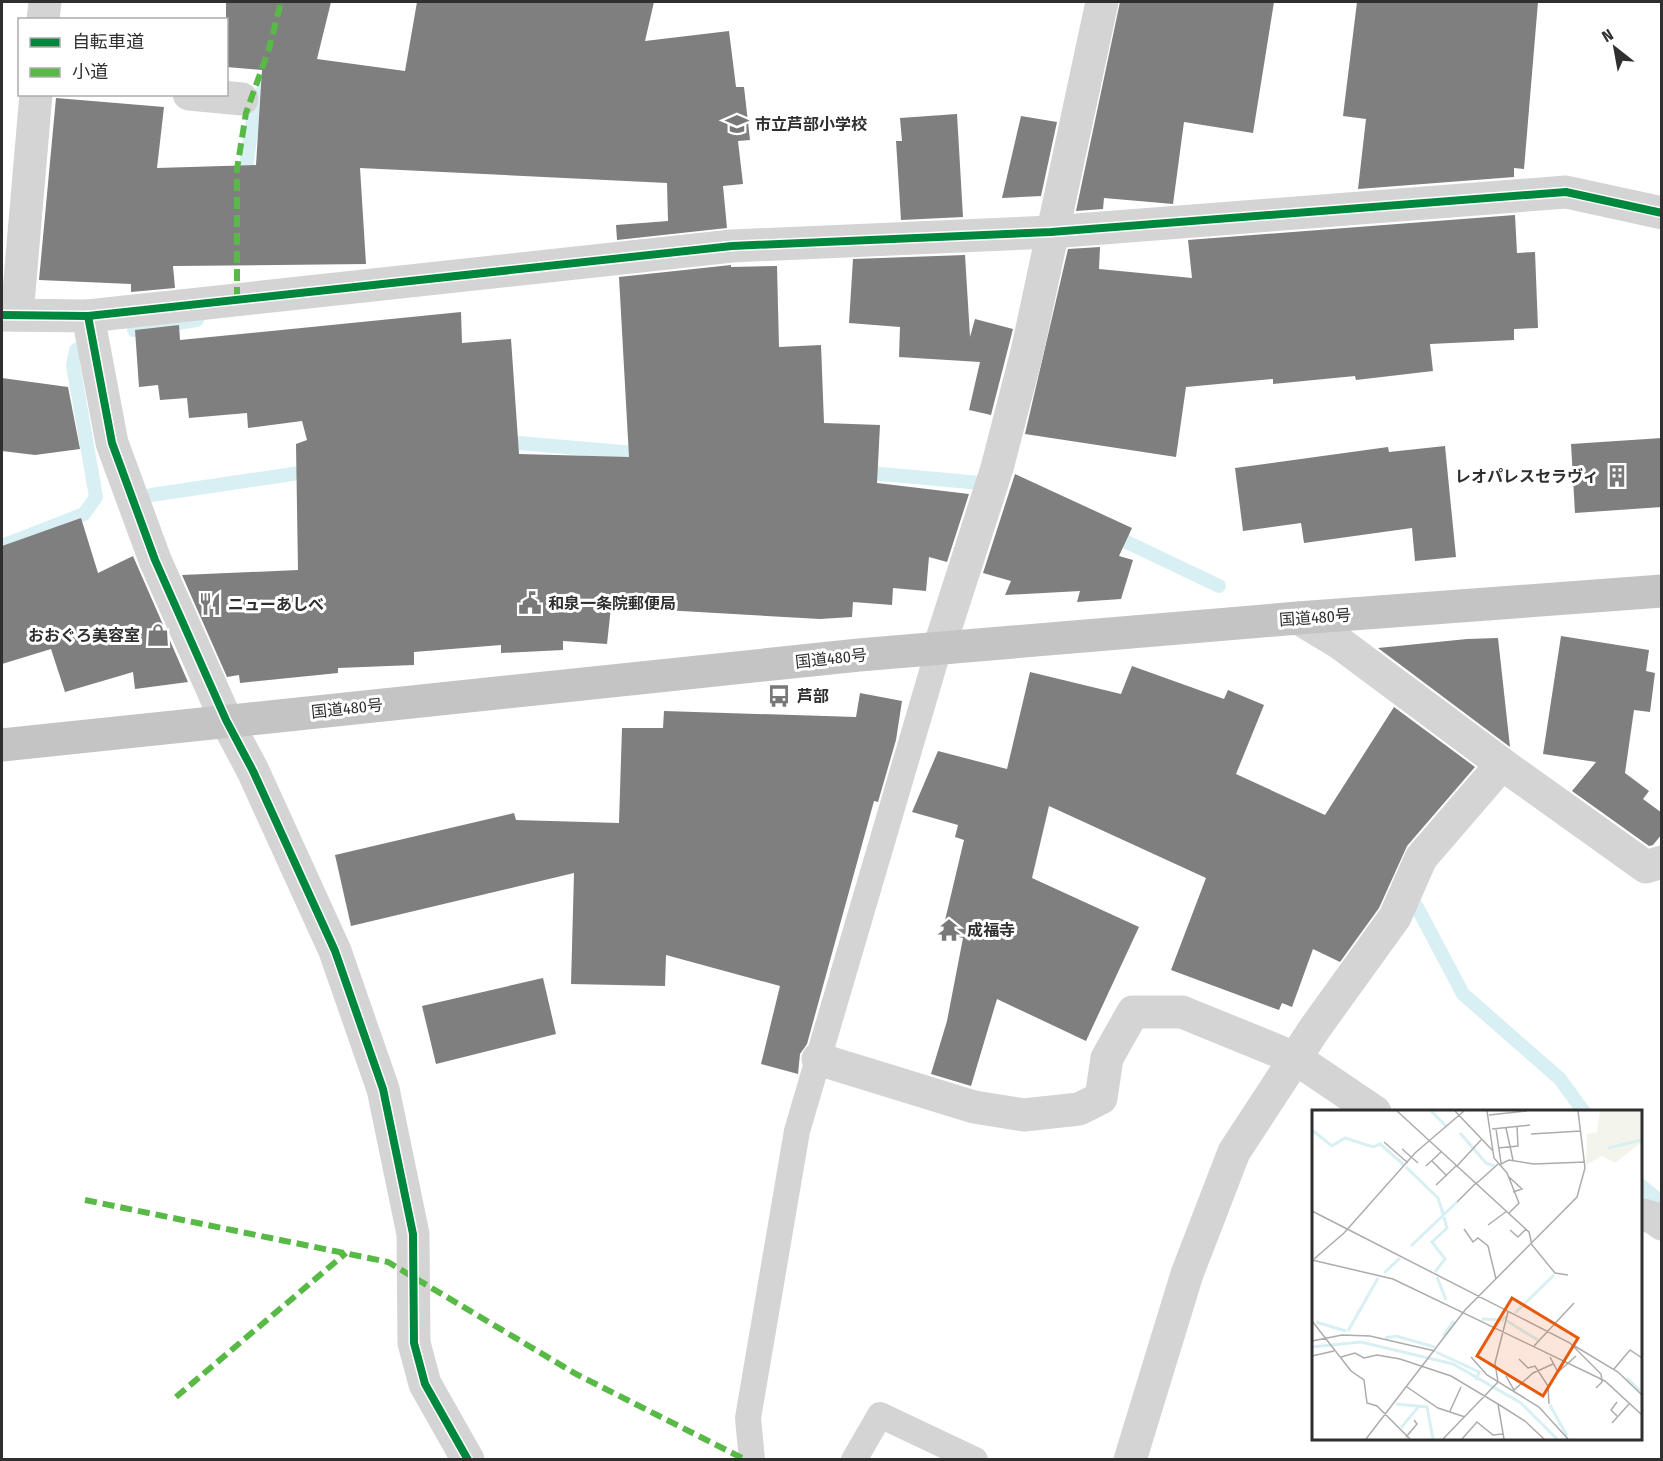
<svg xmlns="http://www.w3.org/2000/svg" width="1663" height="1461" font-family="'Fira Sans Condensed','Noto Sans JP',sans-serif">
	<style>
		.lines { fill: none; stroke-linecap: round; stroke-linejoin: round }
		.stream { stroke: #d8f0f3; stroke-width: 14 }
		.building { fill: #7f7f7f }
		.service { stroke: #d4d4d4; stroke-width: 26 }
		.minor { stroke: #d4d4d4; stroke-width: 33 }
		.trunk { stroke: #c4c4c4; stroke-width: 33 }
		.quiet { stroke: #58b947; stroke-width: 6; stroke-dasharray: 12 6; stroke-linecap: butt }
		.cycleway-casing { stroke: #fff; stroke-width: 11 }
		.cycleway { stroke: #00873e; stroke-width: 8 }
		.labels { text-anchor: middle; stroke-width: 6; stroke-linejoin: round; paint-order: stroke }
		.poi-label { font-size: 16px; font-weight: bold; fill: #2f2f2f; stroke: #fff; text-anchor: start }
		.street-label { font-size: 16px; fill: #2f2f2f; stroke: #fff }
		.inset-river { fill: none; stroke: #d8f0f3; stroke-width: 3 }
		.inset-road { fill: none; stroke: #acacac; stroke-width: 1.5 }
		.view { fill: #e8590c; fill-opacity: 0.15; stroke: #e8590c; stroke-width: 3 }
		.inset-edge { fill: none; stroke: #2f2f2f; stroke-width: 3 }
	</style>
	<rect width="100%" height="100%" fill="#fff"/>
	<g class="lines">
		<g class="stream">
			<path d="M 244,181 L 254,111 L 267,81"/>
			<path d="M 134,330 L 197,320"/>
			<path d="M 501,447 L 519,443 L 646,454"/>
			<path d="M 860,472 L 980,483"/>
			<path d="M 151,495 L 313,471"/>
			<path d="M 1110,534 L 1219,586"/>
			<path d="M 2,546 L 84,514 L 96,497 L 73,365 L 76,350"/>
			<path d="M 1417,907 L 1463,994 L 1560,1079 L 1584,1112"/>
			<path d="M 1640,1185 L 1662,1203"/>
		</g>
	</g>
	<g class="building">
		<path d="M 226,2 L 331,2 L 317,59 L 405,71 L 417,2 L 654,2 L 645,41 L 729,31 L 736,87 L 744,87 L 750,140 L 738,141 L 743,184 L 723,186 L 727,228 L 617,240 L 616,225 L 668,221 L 667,183 L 360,168 L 366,264 L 173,266 L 175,288 L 131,292 L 131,284 L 39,280 L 56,98 L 164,107 L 157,168 L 256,165 L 262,70 L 226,67 Z"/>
		<path d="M 1120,2 L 1274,2 L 1253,133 L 1184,122 L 1173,204 L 1104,198 L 1103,209 L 1076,211 Z"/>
		<path d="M 1357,2 L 1538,2 L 1524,169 L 1514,168 L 1514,177 L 1358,189 L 1366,119 L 1343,116 Z"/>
		<path d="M 957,114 L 963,217 L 901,220 L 896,141 L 902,141 L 900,118 Z"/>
		<path d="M 1021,116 L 1057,122 L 1041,196 L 1002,198 Z"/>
		<path d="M 1515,215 L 1517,253 L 1535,252 L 1538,328 L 1514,329 L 1514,340 L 1430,344 L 1433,371 L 1356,380 L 1355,376 L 1273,384 L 1273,379 L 1186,387 L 1176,457 L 1025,434 L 1068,249 L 1100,247 L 1099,269 L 1192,278 L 1188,240 Z"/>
		<path d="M 965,255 L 970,337 L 975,319 L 1013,329 L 991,415 L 969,410 L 980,362 L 899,357 L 900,327 L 849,323 L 853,259 Z"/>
		<path d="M 731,265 L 731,267 L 777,266 L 779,347 L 821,345 L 824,423 L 880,425 L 877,483 L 969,494 L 947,562 L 929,557 L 926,591 L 893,588 L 892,605 L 853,602 L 852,617 L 820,619 L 611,607 L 607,644 L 563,641 L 563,650 L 501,653 L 501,645 L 414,652 L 414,665 L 338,668 L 338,673 L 240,683 L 239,675 L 227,677 L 182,575 L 298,570 L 296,444 L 307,440 L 302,421 L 248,428 L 247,413 L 189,418 L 187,398 L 160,400 L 158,385 L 139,387 L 135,330 L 179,325 L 180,340 L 461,312 L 462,343 L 511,339 L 519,454 L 629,457 L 619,277 Z"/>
		<path d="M 2,378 L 68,387 L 80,449 L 35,455 L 2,451 Z"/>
		<path d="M 1662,438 L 1662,507 L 1575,513 L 1571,444 Z"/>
		<path d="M 1445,446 L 1456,557 L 1415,561 L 1412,528 L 1304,543 L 1301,523 L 1243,531 L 1235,468 L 1388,447 L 1389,452 Z"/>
		<path d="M 1015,474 L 1132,528 L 1119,556 L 1133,560 L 1121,599 L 1077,602 L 1080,591 L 1005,595 L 1011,581 L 983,573 Z"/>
		<path d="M 81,518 L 98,573 L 133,556 L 188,682 L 135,689 L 133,672 L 65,692 L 51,649 L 2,664 L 2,546 Z"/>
		<path d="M 1561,636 L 1649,650 L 1646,671 L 1655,673 L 1650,712 L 1634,710 L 1625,773 L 1649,791 L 1643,799 L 1662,813 L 1662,834 L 1653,845 L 1649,846 L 1572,791 L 1596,762 L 1543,754 Z"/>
		<path d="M 1498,638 L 1510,747 L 1378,648 L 1467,639 Z"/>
		<path d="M 1132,666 L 1224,699 L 1228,690 L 1264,705 L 1236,774 L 1325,815 L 1394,707 L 1475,767 L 1407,846 L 1379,908 L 1340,962 L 1313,949 L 1292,1007 L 1282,1003 L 1279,1010 L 1171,970 L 1206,878 L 1049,806 L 1032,878 L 1139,927 L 1086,1041 L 997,999 L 971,1086 L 931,1074 L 947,1021 L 963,938 L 942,933 L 964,840 L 955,837 L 958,825 L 912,812 L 938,751 L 1007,769 L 1030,672 L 1121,694 Z"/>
		<path d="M 860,693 L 902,701 L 896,740 L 878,802 L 874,801 L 807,1044 L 800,1054 L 798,1074 L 761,1064 L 780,986 L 666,955 L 665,986 L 571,984 L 574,873 L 351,926 L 335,855 L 514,813 L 516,820 L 619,823 L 622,728 L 663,728 L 664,711 L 856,717 Z"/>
		<path d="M 543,978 L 556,1034 L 436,1064 L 422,1006 Z"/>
	</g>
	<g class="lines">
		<g class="service">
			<path d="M 752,1460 L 748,1418 L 797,1131 L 939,648"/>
			<path d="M 854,1460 L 880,1415 L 975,1460"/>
		</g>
		<g class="minor">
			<path d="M 43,20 L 45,2"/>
			<path d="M 189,94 L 242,99"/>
			<path d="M 2,315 L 88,316 L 732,246 L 1051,232 L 1566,192 L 1662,213"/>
			<path d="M 17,315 L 36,94"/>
			<path d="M 88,316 L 112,443 L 155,560 L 226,720 L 253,771 L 335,951 L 383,1089 L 413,1234 L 414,1343 L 425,1384 L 468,1460"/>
			<path d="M 1298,618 L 1341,644 L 1502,764 L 1646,867 L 1662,862"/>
			<path d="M 939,648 L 997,468 L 1027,352 L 1102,2"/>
			<path d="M 818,1059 L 974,1107 L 1024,1115 L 1079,1109 L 1101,1098 L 1107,1058 L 1133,1012 L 1182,1012 L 1295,1058 L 1375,1112"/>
			<path d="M 1640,1214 L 1654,1218 L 1662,1224"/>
			<path d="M 1130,1460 L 1187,1274 L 1234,1152 L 1315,1028 L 1395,917 L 1421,858 L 1502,764"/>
		</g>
		<path class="trunk" d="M 2,745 L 859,655 L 1298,618 L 1662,591"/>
		<g class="quiet">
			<path d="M 237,299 L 237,169 L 246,113 L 269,49 L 281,2"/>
			<path d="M 85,1200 L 388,1262 L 576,1374 L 746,1460"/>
			<path d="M 176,1397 L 346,1253"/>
		</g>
		<g class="cycleway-casing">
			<g id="cycleway">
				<path d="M 2,315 L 88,316 L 732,246 L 1051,232 L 1566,192 L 1662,213"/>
				<path d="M 88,316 L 112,443 L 155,560 L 226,720 L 253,771 L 335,951 L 383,1089 L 413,1234 L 414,1343 L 425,1384 L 468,1460"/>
			</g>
		</g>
		<use href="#cycleway" class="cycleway"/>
	</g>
	<defs>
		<g id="school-bare" transform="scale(1.8)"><path d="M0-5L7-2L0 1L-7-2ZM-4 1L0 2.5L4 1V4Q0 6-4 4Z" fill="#787878" stroke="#fff" stroke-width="2.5" paint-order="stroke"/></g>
		<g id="building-bare" transform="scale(1.8)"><path d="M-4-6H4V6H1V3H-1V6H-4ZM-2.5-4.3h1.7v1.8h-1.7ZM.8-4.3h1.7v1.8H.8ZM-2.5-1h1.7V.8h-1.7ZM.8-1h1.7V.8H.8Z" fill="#787878" stroke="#fff" stroke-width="2.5" paint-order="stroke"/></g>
		<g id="civic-bare" transform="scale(1.8)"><path d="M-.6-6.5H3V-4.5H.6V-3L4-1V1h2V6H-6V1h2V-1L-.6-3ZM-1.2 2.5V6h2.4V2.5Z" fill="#787878" stroke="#fff" stroke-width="2.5" paint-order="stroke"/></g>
		<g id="restaurant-bare" transform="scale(1.8)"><path d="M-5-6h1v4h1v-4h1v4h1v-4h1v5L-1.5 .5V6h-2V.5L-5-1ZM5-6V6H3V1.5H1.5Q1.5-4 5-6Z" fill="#787878" stroke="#fff" stroke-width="2.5" paint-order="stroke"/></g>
		<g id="shop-bare" transform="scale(1.8)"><path d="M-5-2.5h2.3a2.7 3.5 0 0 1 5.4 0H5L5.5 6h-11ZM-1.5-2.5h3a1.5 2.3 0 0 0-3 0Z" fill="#787878" stroke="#fff" stroke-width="2.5" paint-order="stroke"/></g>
		<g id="bus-bare" transform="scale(1.8)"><path d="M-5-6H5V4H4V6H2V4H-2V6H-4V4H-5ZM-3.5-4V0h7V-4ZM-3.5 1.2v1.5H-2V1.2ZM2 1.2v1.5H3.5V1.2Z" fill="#787878" stroke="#fff" stroke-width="2.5" paint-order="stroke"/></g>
		<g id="temple-bare" transform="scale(1.8)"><path d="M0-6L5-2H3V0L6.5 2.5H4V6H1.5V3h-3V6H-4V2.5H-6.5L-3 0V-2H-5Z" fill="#787878" stroke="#fff" stroke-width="2.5" paint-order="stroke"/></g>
	</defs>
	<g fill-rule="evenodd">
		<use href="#school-bare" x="737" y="124"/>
		<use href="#building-bare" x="1617" y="476"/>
		<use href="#civic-bare" x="530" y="603"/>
		<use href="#restaurant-bare" x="210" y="604"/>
		<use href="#shop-bare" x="158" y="635"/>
		<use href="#bus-bare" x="779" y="696"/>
		<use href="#temple-bare" x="949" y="930"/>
	</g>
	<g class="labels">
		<g class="poi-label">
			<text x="755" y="130">市立芦部小学校</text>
			<text x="1599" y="482" text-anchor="end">レオパレスセラヴィ</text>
			<text x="548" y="609">和泉一条院郵便局</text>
			<text x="228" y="610">ニューあしべ</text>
			<text x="140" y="641" text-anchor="end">おおぐろ美容室</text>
			<text x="797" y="702">芦部</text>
			<text x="967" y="936">成福寺</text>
		</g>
		<g class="street-label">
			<text transform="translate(1315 617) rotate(-4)" y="6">国道480号</text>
			<text transform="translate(831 658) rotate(-6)" y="6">国道480号</text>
			<text transform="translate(347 708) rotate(-6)" y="6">国道480号</text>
		</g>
	</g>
	<g transform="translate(1312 1110)">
		<rect width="330" height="330" fill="#fff"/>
		<path d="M 288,1 L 330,1 L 330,32 L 303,53 L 290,46 L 274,55 L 275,24 L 285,22 Z" fill="#f3f5ec"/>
		<path class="inset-river" d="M 119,1 L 134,16M 0,20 L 20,36 L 33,28 L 61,37 L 68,34 L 92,55M 148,23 L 174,53 L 182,56M 296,38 L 330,30M 94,57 L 126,88 L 131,104M 99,136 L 145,92M 123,162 L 133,149 L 120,132 L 135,118 L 132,107M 72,163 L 88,148M 125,167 L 134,190M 203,203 L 242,165M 170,209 L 191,210 L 193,206M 195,211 L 226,230M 4,212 L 34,221M 36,221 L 66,168M 131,226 L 142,211M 73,228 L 84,226 L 123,237M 0,237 L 49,232 L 141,254 L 209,293 L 245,329M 124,242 L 167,262 L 164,270M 315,268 L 328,281M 84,294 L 115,297 L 121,329M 238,295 L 255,326M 89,318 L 107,296"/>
		<path class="inset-road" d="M 85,1 L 217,122 L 220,135 L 243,163 L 256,165M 143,1 L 181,41M 175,1 L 182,48 L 195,63 L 207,93 L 197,103M 177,5 L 215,1M 194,18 L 201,50M 180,19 L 218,15M 184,19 L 189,53M 219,24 L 269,21M 72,32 L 96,53M 186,38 L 206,36 L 205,16M 90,39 L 106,53M 120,51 L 135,66M 187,55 L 197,50 L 222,54 L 273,52M 114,56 L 129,42M 144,57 L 169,30M 197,67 L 210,79 L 201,82M 165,73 L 186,54M 124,75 L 144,56M 145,92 L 165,72M 0,101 L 258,233 L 289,264 L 290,272 L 284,278M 176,115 L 195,101M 152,119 L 161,132 L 166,128 L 176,136 L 184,169M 198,120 L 206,127 L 214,119M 2,149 L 32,123 L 103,43 L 152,1M 0,150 L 81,169 L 293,271 L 330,305M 0,211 L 39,261 L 52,270 L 55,293 L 65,296 L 98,329M 0,231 L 30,225 L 58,226 L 123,241M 261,235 L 306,262 L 330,285M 222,236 L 262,193M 0,246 L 22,241M 29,247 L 43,243 L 52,248 L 65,245 L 88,249 L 139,266 L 186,294 L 192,329M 159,247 L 175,265 L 227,297 L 256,329M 238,247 L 246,262 L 264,246M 207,249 L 216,258 L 223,256 L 236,276 L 237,294M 302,259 L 318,240 L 330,248M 194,266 L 202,280 L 221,263 L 241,254M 95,277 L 126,298 L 153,307M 186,294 L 213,311 L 232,329M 138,301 L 149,277M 305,306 L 299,300 L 305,292M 300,313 L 317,294M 94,327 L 105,314 L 102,310M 54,329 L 153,200 L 265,87 L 273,58 L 266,1M 131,329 L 186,272 L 183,253 L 196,202M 150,329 L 165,312 L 181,325 L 191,324"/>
		<path class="view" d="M 200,188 L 266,228 L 231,286 L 165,246 Z"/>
		<rect width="330" height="330" class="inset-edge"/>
	</g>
	<rect width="1663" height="1461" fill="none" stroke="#2f2f2f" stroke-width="6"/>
	<rect x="18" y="18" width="210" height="78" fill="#ffffff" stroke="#acacac" stroke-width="1.5"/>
	<rect x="30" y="38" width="30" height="9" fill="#00873e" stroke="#acacac" stroke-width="1.5"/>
	<text x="72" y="48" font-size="18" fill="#2f2f2f">自転車道</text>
	<rect x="30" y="68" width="30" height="9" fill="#58b947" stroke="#acacac" stroke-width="1.5"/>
	<text x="72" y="78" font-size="18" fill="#2f2f2f">小道</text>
	<g transform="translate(1615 48) rotate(329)" stroke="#ffffff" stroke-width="4.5" paint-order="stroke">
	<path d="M0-4.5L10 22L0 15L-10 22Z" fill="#2f2f2f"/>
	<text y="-9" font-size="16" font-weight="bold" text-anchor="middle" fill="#2f2f2f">N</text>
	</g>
</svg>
